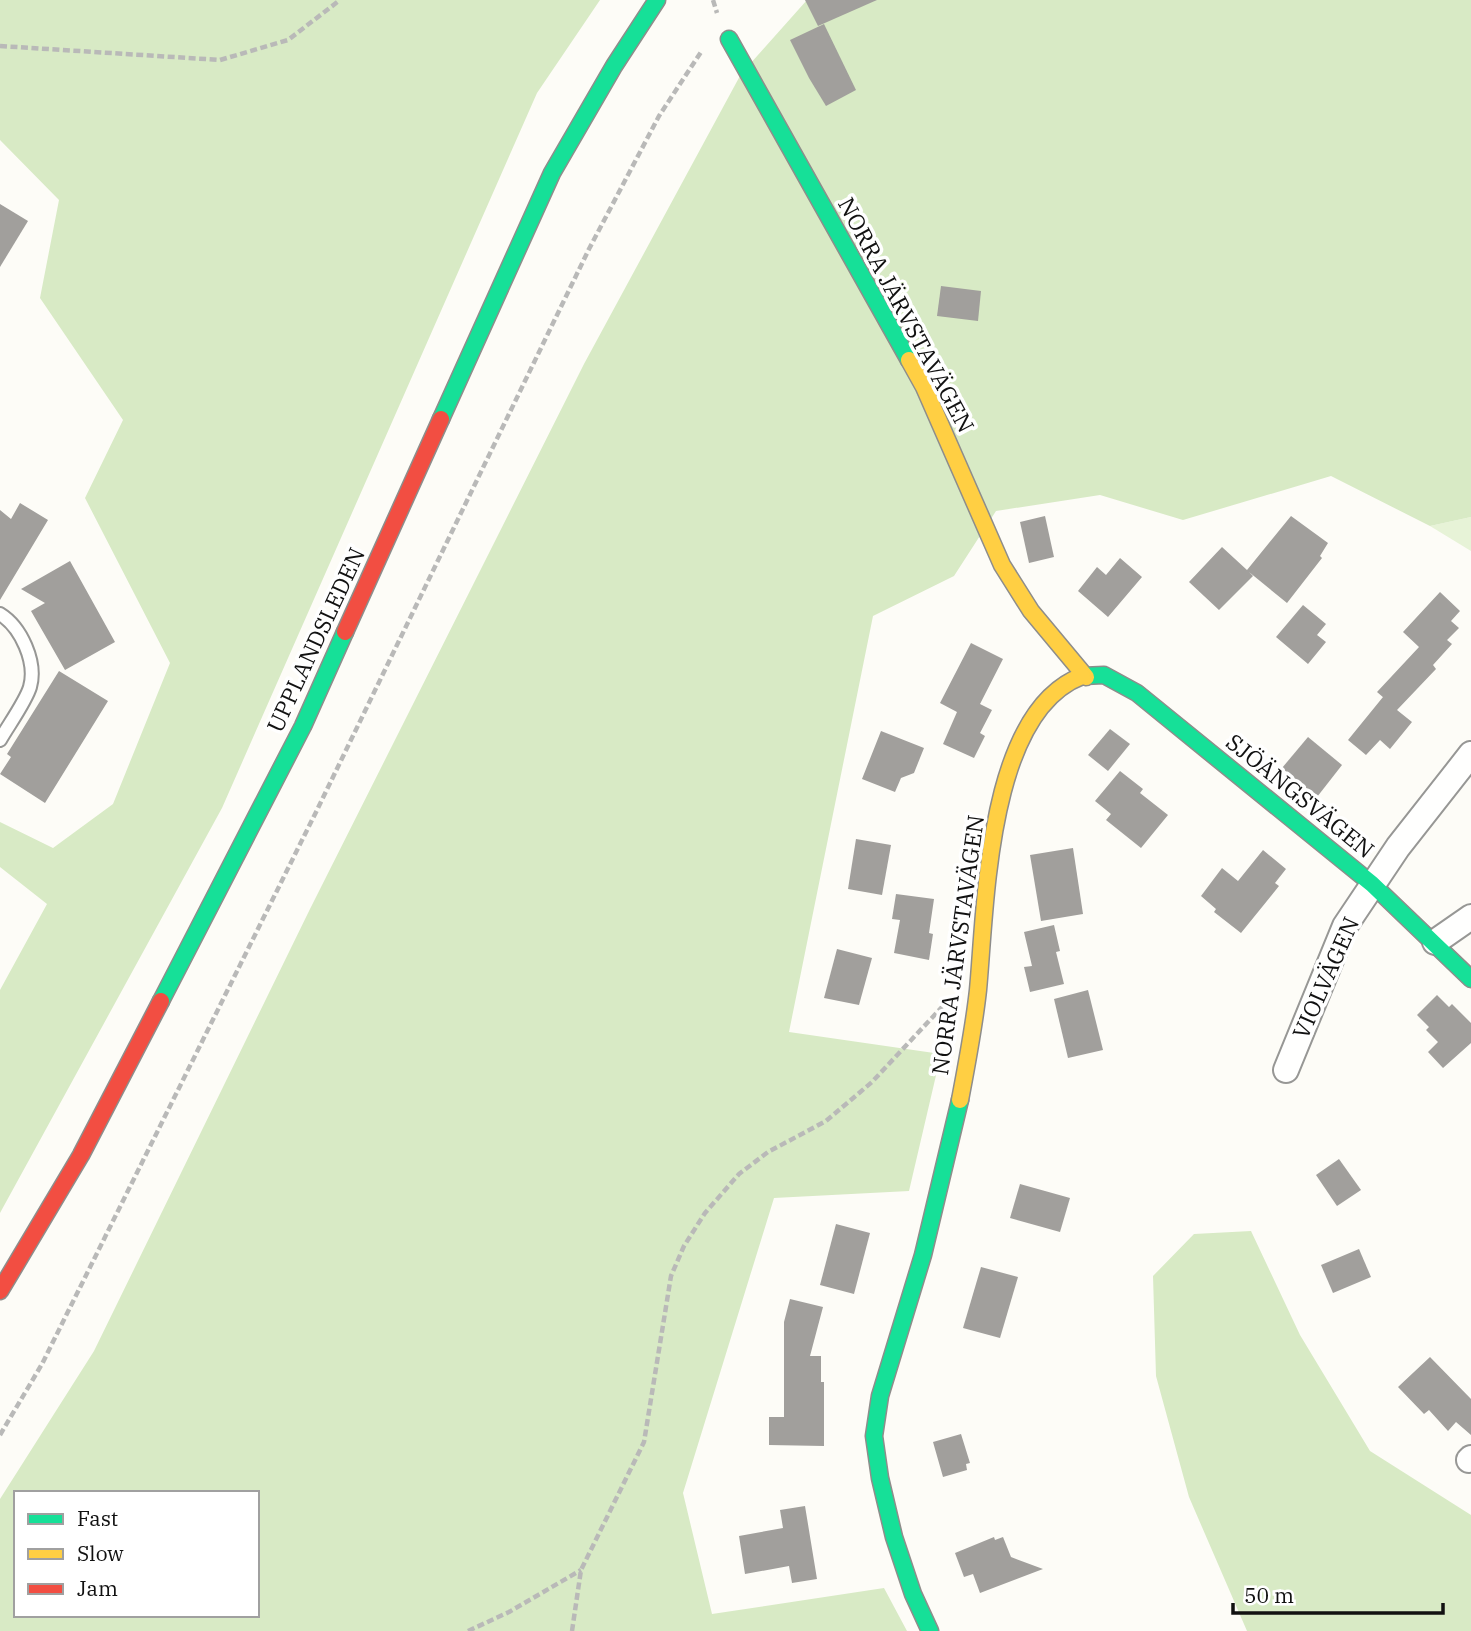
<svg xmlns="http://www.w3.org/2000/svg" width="1471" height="1631" font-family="'IBM Plex Serif',serif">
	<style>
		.green { fill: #e7f3d7 }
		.forest { fill: #d8eac5; fill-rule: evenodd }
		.building { fill: #a19f9c }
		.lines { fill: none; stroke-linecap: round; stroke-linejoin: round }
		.lane-casing { stroke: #979795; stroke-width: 16 }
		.street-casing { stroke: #979795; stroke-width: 28 }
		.fast-casing { stroke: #8e8d8b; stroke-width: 19 }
		.slow-casing { stroke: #8e8d8b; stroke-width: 19 }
		.jam-casing { stroke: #8e8d8b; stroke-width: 19 }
		.path { stroke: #b9b9b8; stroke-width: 4.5; stroke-dasharray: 7 3.5; stroke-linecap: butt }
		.lane { stroke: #fffffe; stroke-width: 12 }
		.street { stroke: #fffffe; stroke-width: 24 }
		.fast { stroke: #16e098; stroke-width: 16 }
		.slow { stroke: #ffcf43; stroke-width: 16 }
		.jam { stroke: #f24e42; stroke-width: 16 }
		.labels { text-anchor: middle; stroke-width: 7; stroke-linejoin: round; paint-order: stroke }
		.street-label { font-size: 23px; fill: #111; stroke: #fff }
	</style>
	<rect width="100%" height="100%" fill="#fdfcf7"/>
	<path class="green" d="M 1471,517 L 1471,551 L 1430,526 Z"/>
	<g class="forest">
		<path d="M 0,0 L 600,0 L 537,93 L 222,808 L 0,1213 L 0,990 L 47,904 L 0,867 L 0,822 L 53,848 L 113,804 L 170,663 L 85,498 L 123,420 L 40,298 L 59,200 L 0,140 Z"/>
		<path d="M 807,0 L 1471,0 L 1471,517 L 1430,526 L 1331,476 L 1183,520 L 1100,495 L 996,511 L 954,576 L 873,616 L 789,1032 L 941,1054 L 909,1191 L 774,1198 L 683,1493 L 712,1614 L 884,1588 L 907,1631 L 0,1631 L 0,1499 L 94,1351 L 310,909 L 584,364 L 741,74 ZM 16,1493 L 257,1493 L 257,1615 L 16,1615 Z"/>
		<path d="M 1251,1231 L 1300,1335 L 1370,1451 L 1471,1515 L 1471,1631 L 1247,1631 L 1189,1497 L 1156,1376 L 1153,1276 L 1194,1234 Z"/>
	</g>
	<g class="building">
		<path d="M 805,0 L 877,0 L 818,26 Z"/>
		<path d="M 824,24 L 856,90 L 826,106 L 809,78 L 790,40 Z"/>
		<path d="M 0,204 L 28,221 L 0,267 Z"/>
		<path d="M 941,286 L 981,291 L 978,321 L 937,316 Z"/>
		<path d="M 20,503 L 48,520 L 0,600 L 0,510 L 11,519 Z"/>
		<path d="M 1045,516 L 1054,557 L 1029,563 L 1020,522 Z"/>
		<path d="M 1291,516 L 1328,543 L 1320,556 L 1322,558 L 1287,603 L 1249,572 L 1253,576 L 1219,610 L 1189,582 L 1222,547 L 1247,570 Z"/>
		<path d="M 1120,558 L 1142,577 L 1108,617 L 1078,591 L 1097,567 L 1106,575 Z"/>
		<path d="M 70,561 L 115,642 L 65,670 L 31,611 L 45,603 L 21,589 Z"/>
		<path d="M 1440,592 L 1460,611 L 1451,621 L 1459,628 L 1447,640 L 1452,644 L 1433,665 L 1436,669 L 1397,710 L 1412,722 L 1390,749 L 1380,740 L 1366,755 L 1348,740 L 1383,697 L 1391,704 L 1377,692 L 1419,647 L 1403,632 Z"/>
		<path d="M 1303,605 L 1326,624 L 1317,635 L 1326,642 L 1308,664 L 1276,637 Z"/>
		<path d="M 971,643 L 1003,659 L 980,704 L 992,710 L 980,733 L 985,736 L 974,758 L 943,744 L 957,712 L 940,703 Z"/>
		<path d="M 59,671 L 108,701 L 45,803 L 0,774 L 11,757 L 7,754 Z"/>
		<path d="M 1110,729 L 1130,744 L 1108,771 L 1088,755 Z"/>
		<path d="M 881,731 L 924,748 L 914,773 L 901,778 L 895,792 L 862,779 Z"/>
		<path d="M 1308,737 L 1342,765 L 1317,797 L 1282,768 Z"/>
		<path d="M 1120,771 L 1143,789 L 1140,793 L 1168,815 L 1141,848 L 1106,820 L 1111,814 L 1095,801 Z"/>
		<path d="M 856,839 L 891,845 L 882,895 L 848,889 Z"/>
		<path d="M 1073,848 L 1083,914 L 1041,921 L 1030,855 Z"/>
		<path d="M 1263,850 L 1286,869 L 1275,883 L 1279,886 L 1241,933 L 1214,912 L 1216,909 L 1201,896 L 1222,868 L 1238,881 Z"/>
		<path d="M 896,894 L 934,899 L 929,933 L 933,934 L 929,960 L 894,953 L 900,920 L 892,919 Z"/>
		<path d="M 1054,925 L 1060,951 L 1056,952 L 1064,984 L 1030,992 L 1024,967 L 1032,966 L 1024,932 Z"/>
		<path d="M 837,949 L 872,958 L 859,1005 L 824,998 Z"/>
		<path d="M 1088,990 L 1103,1050 L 1068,1058 L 1054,999 Z"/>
		<path d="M 1437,995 L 1449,1007 L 1452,1004 L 1471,1023 L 1471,1043 L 1443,1068 L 1428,1052 L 1438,1042 L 1426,1030 L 1429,1027 L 1417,1015 Z"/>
		<path d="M 1339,1159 L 1361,1190 L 1337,1206 L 1316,1175 Z"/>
		<path d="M 1020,1184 L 1070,1198 L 1060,1232 L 1010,1218 Z"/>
		<path d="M 836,1224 L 870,1233 L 854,1294 L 820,1285 Z"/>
		<path d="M 1359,1249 L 1371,1277 L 1333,1293 L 1321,1265 Z"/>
		<path d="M 981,1267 L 1018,1277 L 1000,1338 L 963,1328 Z"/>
		<path d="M 790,1299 L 823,1307 L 810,1356 L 821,1356 L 821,1382 L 824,1382 L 824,1446 L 769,1445 L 769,1417 L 784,1417 L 784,1322 Z"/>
		<path d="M 1430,1357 L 1471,1399 L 1471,1435 L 1456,1422 L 1448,1431 L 1429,1410 L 1424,1414 L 1398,1387 Z"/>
		<path d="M 961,1434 L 970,1463 L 966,1464 L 967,1470 L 943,1477 L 933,1442 Z"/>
		<path d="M 805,1506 L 817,1579 L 792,1583 L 789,1566 L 745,1574 L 739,1536 L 783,1528 L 780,1510 Z"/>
		<path d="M 994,1537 L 995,1540 L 1003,1537 L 1011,1557 L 1043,1569 L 980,1593 L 973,1574 L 964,1577 L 955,1553 Z"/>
	</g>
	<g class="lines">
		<g class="lane-casing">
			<path id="lane" d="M 0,614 C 21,627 37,662 30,687 C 26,701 8,726 0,740"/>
		</g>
		<g class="street-casing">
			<g id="street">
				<path d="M 1435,942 L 1471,917"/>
				<path d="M 1286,1070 L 1345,926 L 1398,847 L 1471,754"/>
				<path d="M 1469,1460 L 1471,1458"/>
			</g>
		</g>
		<g class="fast-casing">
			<g id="fast">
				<path d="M 729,39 L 909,360"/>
				<path d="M 441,419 L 552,173 L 614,66 L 657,0"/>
				<path d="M 1082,676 L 1104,675 L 1137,693 L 1372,884 L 1471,979"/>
				<path d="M 161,1001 L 303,726 L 345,632"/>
				<path d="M 930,1631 L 913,1594 L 894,1537 L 880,1478 L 874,1436 L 880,1396 L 923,1255 L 960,1100"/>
			</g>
		</g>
		<g class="slow-casing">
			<g id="slow">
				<path d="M 909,360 L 924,387 L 1002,565 L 1031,611 L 1086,677"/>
				<path d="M 960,1100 C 967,1063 974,1027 978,990 C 986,905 987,712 1082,676"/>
			</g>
		</g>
		<g class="jam-casing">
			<g id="jam">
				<path d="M 345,632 L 441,419"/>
				<path d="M 0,1291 L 81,1155 L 161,1001"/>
			</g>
		</g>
		<g class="path">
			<path d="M 713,0 L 717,13"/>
			<path d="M 0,46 L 220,60 L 288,40 L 340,0"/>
			<path d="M 0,1435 L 42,1364 L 317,810 L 589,249 L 659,116 L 701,52"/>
			<path d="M 468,1631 L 509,1612 L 581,1570"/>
			<path d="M 572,1631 L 581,1570 L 644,1442 L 671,1276 L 684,1246 L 705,1213 L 739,1174 L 768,1152 L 826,1121 L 872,1082 L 942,1007"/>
		</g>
		<use href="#lane" class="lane"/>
		<use href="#street" class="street"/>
		<use href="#fast" class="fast"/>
		<use href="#slow" class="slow"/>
		<use href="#jam" class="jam"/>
	</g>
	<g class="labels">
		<g class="street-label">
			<text transform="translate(906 315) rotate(62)" y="8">NORRA JÄRVSTAVÄGEN</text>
			<text transform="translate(316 640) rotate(-65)" y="8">UPPLANDSLEDEN</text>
			<text transform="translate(1300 796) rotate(39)" y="8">SJÖÄNGSVÄGEN</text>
			<text transform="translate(958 945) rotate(-82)" y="8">NORRA JÄRVSTAVÄGEN</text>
			<text transform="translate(1326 978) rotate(-66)" y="8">VIOLVÄGEN</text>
		</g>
	</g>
	<rect x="14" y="1491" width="245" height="126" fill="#ffffff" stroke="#a0a0a0" stroke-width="2"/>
	<rect x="28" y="1514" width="35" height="10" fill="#16e098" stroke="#a0a0a0" stroke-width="2"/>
	<text x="77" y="1526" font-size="21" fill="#111111">Fast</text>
	<rect x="28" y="1549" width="35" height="10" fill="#ffcf43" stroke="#a0a0a0" stroke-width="2"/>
	<text x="77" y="1561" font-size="21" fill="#111111">Slow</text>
	<rect x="28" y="1584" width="35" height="10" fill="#f24e42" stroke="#a0a0a0" stroke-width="2"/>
	<text x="77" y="1596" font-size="21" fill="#111111">Jam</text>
	<path d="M1233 1603v10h210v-10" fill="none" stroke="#111111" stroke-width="3.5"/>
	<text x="1244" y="1603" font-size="21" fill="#111111" stroke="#ffffff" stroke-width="5" paint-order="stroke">50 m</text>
</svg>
